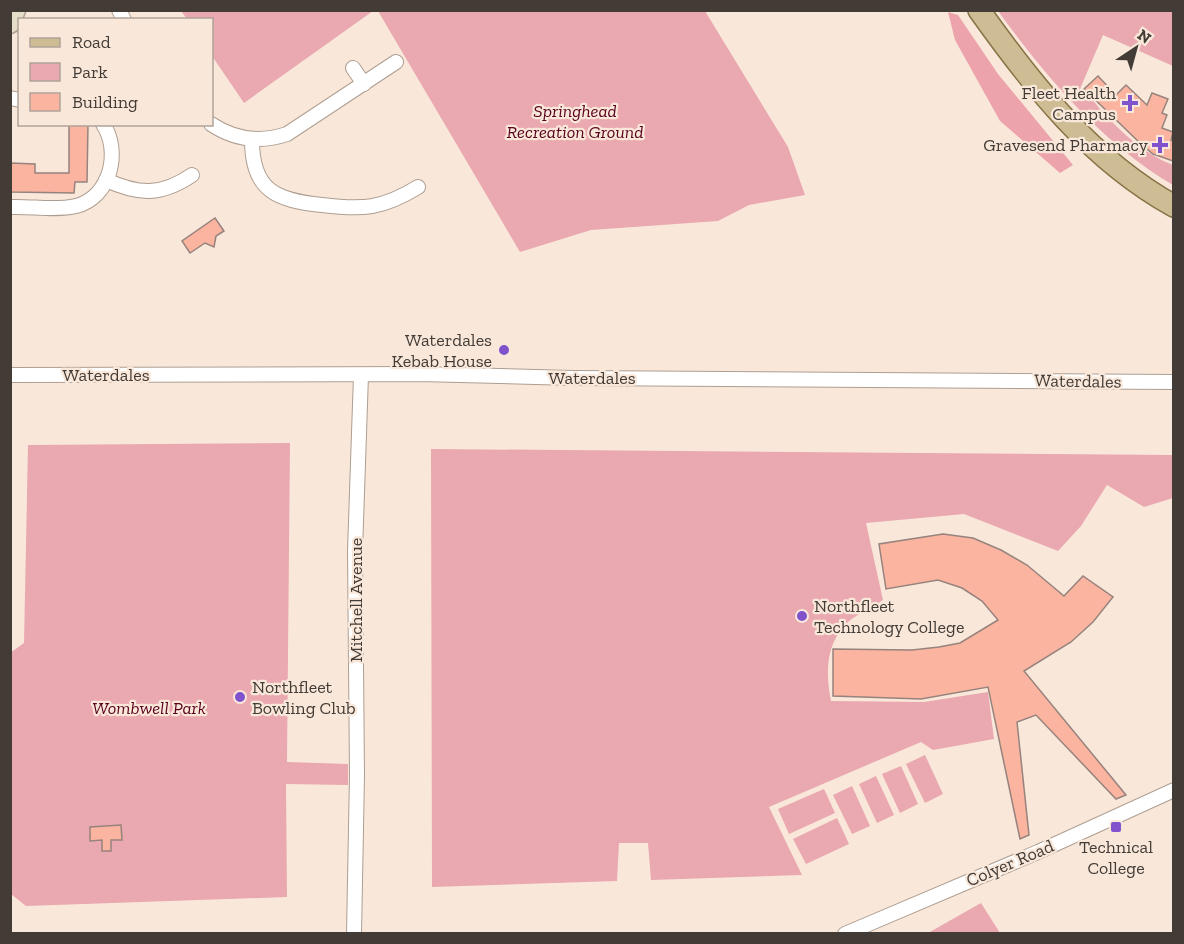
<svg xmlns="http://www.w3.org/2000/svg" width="1184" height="944" font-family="'Zilla Slab',serif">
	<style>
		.green { fill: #eaa8b0 }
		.forest { fill: #eca3ac }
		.building { fill: #fab4a0; stroke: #97837d; stroke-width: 1.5 }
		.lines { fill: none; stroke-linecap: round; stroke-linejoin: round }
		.minor-casing { stroke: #ae9e91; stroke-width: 16 }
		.secondary-casing { stroke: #ae9e91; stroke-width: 21 }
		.primary-casing { stroke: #877244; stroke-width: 24 }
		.minor { stroke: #fff; stroke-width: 14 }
		.secondary { stroke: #e6ddc9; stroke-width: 18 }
		.primary { stroke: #cdbc94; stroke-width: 21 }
		.poi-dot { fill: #8053cc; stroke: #f9e8da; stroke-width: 2 }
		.labels { text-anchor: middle; stroke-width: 4.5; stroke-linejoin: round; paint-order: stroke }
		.poi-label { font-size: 18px; fill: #423b36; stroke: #f9e8da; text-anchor: end }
		.park-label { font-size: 18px; font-style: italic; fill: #59011e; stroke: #f9e8da }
		.street-label { font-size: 18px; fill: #423b36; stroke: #f9e8da }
	</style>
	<rect width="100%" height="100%" fill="#f9e8da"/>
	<g class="green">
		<path d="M 181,11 L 373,11 L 244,103 L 212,56 L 212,20 L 187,19 Z"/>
		<path d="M 378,11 L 705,11 L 788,147 L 805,195 L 749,205 L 718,221 L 591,230 L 520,252 Z"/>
		<path d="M 998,11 L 1173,11 L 1173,66 L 1103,35 L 1080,89 C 1087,91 1100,110 1108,118 C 1128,138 1147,155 1173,165 L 1173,185 C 1102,143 1046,77 998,11 Z"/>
		<path d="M 290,443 L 287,762 L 348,764 L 348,785 L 286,784 L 287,897 L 26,906 L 11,894 L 10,653 L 24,643 L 28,445 Z"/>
		<path d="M 431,449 L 1173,455 L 1173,498 L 1144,507 L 1107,485 L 1081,526 L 1058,551 L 964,514 L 866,523 L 883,600 C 871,608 853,616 844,626 C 825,648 826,675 831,701 L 924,702 L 988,692 L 994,739 L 933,750 L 921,742 L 769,807 L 802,875 L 651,880 L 648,843 L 619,843 L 617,881 L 432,887 Z"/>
		<path d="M 925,755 L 943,794 L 925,803 L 906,764 Z"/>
		<path d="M 901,766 L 918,804 L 900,813 L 882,774 Z"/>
		<path d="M 876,776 L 894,815 L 877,823 L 859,784 Z"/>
		<path d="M 852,786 L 870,826 L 852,834 L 833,795 Z"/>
		<path d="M 824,789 L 835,813 L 789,834 L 778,809 Z"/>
		<path d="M 837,818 L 849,844 L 806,864 L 793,839 Z"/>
		<path d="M 981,903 L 1000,933 L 928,933 Z"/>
	</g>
	<path class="forest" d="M 948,12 L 958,15 L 998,74 L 1073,165 L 1060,173 L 1000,121 L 955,40 Z"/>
	<g class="building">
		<path d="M 1098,76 L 1116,95 L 1126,85 L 1147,105 L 1152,93 L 1168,99 L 1162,113 L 1167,115 L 1162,128 L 1173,132 L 1171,140 L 1173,141 L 1173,161 L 1153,154 L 1142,145 L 1084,89 Z"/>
		<path d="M 69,124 L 88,124 L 87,182 L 75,182 L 74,193 L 11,192 L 11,163 L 35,164 L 35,173 L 69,173 Z"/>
		<path d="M 215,218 L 224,231 L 216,236 L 214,247 L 205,243 L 190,253 L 182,241 Z"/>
		<path d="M 943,534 L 973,538 L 1001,550 L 1027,565 L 1064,596 L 1083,576 L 1113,597 L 1093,622 L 1071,642 L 1024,671 L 1126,795 L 1116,799 L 1036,715 L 1017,722 L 1029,835 L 1020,839 L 988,687 L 921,699 L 833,696 L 833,649 L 912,650 L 939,647 L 960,643 L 998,620 L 982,601 L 962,588 L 938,580 L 886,589 L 879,544 Z"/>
		<path d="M 121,825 L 122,840 L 111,840 L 111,851 L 102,851 L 102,840 L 90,841 L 90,827 Z"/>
	</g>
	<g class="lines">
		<g class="minor-casing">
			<g id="minor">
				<path d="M 119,10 L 124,20"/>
				<path d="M 353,68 L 364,84"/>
				<path d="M 10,98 L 20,100"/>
				<path d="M 211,124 C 235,140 260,143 287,134 L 396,62"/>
				<path d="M 252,140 C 252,191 276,200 322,205 C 363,210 382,209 418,187"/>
				<path d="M 106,180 C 139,195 161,196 192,175"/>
				<path d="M 10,207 C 32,206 55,211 76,206 C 111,197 121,151 103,124"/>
				<path d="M 10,375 L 419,374 L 573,378 L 1174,382"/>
				<path d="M 354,934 L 357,775 L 355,551 L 361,375"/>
				<path d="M 845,934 L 1038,852 L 1174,790"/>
			</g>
		</g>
		<g class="secondary-casing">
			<path id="secondary" d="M 10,24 L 16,10"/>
		</g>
		<g class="primary-casing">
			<path id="primary" d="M 979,10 C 1033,86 1091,160 1174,206"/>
		</g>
		<use href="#minor" class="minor"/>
		<use href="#secondary" class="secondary"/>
		<use href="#primary" class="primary"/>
	</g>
	<g class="poi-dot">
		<path d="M1127 94h6v6h6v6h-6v6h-6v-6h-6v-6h6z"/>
		<path d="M1157 136h6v6h6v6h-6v6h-6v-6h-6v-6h6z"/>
		<circle cx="504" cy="350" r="6"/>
		<circle cx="802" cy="616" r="6"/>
		<circle cx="240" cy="697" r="6"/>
		<rect x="1110" y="821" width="12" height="12" rx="3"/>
	</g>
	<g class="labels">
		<g class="poi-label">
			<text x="1116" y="99">Fleet Health<tspan x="1116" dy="21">Campus</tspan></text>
			<text x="1148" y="151">Gravesend Pharmacy</text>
			<text x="492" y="346">Waterdales<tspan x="492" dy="21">Kebab House</tspan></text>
			<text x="814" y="612" text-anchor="start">Northfleet<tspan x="814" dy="21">Technology College</tspan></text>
			<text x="252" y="693" text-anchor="start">Northfleet<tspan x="252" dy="21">Bowling Club</tspan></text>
			<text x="1116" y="853" text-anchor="middle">Technical<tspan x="1116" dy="21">College</tspan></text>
		</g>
		<g class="park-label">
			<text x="575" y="117">Springhead<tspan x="575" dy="21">Recreation Ground</tspan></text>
			<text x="149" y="714">Wombwell Park</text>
		</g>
		<g class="street-label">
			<text x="106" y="381">Waterdales</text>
			<text x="592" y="384">Waterdales</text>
			<text transform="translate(1078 381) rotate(1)" y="6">Waterdales</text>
			<text transform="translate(356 600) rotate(-90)" y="6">Mitchell Avenue</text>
			<text transform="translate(1010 863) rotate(-23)" y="6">Colyer Road</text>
		</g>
	</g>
	<rect width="1184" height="944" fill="none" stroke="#423b36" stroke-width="24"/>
	<rect x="18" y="18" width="195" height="108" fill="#f9e8da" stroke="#b0a398" stroke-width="1.5"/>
	<rect x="30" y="38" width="30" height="9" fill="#cdbc94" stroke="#b0a398" stroke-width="1.5"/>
	<text x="72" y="48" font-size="18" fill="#423b36">Road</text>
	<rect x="30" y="63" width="30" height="18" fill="#eaa8b0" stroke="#b0a398" stroke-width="1.5"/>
	<text x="72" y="78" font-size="18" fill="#423b36">Park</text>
	<rect x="30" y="93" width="30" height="18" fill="#fab4a0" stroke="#b0a398" stroke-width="1.5"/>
	<text x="72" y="108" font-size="18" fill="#423b36">Building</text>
	<g transform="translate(1136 48) rotate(36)" stroke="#f9e8da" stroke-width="4.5" paint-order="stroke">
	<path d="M0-4.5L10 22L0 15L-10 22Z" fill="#423b36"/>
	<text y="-9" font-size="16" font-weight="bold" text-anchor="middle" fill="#423b36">N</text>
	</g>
</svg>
